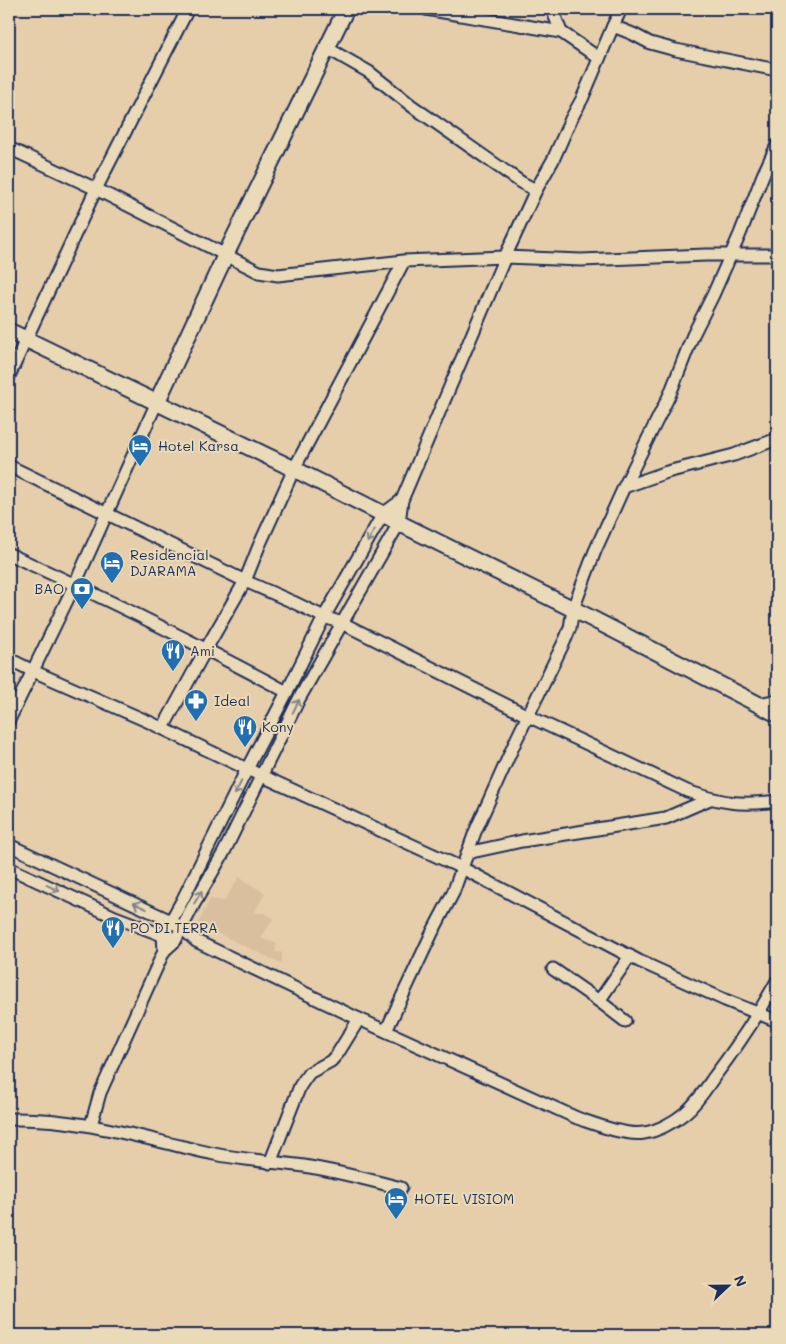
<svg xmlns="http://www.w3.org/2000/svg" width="786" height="1344" font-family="Mali,sans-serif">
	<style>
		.built { fill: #dabf9f }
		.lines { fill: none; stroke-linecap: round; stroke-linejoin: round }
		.minor-casing { stroke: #1b2f5e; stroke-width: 15 }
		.major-casing { stroke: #1b2f5e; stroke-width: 19 }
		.minor { stroke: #ebdab7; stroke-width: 11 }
		.major { stroke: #ebdab7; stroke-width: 15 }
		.oneway { stroke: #83848a }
		.labels { text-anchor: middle; stroke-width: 4; stroke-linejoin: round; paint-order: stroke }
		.poi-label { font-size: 14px; fill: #1b2f5e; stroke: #ebdab7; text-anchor: start }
	</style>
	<rect width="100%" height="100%" fill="#e6ceaa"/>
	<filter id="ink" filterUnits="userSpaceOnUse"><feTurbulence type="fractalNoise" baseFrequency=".02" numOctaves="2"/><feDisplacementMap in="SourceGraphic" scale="10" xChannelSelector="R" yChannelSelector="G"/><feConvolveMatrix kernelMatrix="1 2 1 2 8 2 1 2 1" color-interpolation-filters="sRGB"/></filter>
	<g filter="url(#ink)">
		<path class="built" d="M 239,877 L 265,893 L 254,913 L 264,913 L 273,919 L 261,938 L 277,944 L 275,951 L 282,953 L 282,964 L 198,924 L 210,899 L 224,901 Z"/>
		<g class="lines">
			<g class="minor-casing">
				<g id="minor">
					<path d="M 426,9 L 561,32"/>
					<path d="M 552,9 L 561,32 L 599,58"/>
					<path d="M 613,26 L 633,34 L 650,43 L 676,50 L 777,70"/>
					<path d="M 327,48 L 369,72 L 412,106 L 522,183 L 536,190"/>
					<path d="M 9,148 L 96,189 L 259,272 L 278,275 L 404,261 L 505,257 L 581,260 L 706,255 L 777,255"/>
					<path d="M 9,376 L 96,189 L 188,9"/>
					<path d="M 9,466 L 245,581 L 293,602 L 324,617 L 342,623 L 528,716 L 687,791 C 722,803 740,806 777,801"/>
					<path d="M 624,487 L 667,472 L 734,455 L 777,439"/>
					<path d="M 9,554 C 103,597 196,643 287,692"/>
					<path d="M 9,659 L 33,671 L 149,722 L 247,769 L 462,868 L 639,961 L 725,1000 L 777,1021"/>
					<path d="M 759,704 L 777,700"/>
					<path d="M 9,720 L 75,584 L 157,402"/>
					<path d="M 163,728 L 206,649 L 245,581 L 259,546 L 294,469 L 404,261"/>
					<path d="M 9,845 L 171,921 L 182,928 L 196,941 L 359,1019 L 577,1118 C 595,1124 625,1136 644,1133 C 658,1131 674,1122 685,1113 C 697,1103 705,1090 714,1077 C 737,1047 758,1015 777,981"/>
					<path d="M 467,853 L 522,841 L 666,818 L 710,799"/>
					<path d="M 9,868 L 115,917 L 170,938"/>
					<path d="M 164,951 L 163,935 L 182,901 L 247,769 L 287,692 L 324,617 L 383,514 L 402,500"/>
					<path d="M 553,969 L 599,1001 L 625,1021"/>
					<path d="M 599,1001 L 630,956"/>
					<path d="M 386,1031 L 432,933 L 453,893 L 475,832 L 517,738 L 565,640 L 570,628 L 573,609 L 595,551 L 624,487 L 670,394 L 693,335 L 713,295 L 740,234 L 763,175 L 777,145"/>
					<path d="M 9,1119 C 81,1117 144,1139 214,1154 C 244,1160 274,1162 304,1166 C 337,1171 369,1180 401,1188"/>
					<path d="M 91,1125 L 100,1093 L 164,951 L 175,941 L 194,904 L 224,852 L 299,699 L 399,523 L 402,500 L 505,257 L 536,190 L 553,160 L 571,119 L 582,99 L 613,26 L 621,9"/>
					<path d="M 270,1163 L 300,1086 L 309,1073 L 331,1061 L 338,1053 L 359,1019"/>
				</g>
			</g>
			<g class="major-casing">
				<g id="major">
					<path d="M 9,331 L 294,469 L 383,514 L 399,523 L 573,609 L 777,714"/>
					<path d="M 157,402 L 226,254 L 346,9"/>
				</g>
			</g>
			<use href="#minor" class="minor"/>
			<use href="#major" class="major"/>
		</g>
		<defs><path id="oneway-shaft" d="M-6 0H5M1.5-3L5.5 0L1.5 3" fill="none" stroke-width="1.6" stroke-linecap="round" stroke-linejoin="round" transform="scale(1.25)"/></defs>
		<g class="oneway">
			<use href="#oneway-shaft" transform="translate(371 536) rotate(120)"/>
			<use href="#oneway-shaft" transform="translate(296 706) rotate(-64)"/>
			<use href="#oneway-shaft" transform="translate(238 788) rotate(116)"/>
			<use href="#oneway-shaft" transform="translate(53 888) rotate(25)"/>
			<use href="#oneway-shaft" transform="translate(198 897) rotate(-59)"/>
			<use href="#oneway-shaft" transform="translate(140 906) rotate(-155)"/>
		</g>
	</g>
	<defs>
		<g id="hotel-pin" transform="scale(1.25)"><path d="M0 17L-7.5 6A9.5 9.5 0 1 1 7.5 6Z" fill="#1f6fb2" stroke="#ebdab7"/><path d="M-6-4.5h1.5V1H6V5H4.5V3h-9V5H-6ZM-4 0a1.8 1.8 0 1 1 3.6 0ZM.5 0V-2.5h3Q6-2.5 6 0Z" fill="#fff"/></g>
		<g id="bank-pin" transform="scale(1.25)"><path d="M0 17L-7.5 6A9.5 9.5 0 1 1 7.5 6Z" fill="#1f6fb2" stroke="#ebdab7"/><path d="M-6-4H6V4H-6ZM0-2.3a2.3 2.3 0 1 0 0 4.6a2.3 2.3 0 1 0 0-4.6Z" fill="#fff"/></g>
		<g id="restaurant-pin" transform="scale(1.25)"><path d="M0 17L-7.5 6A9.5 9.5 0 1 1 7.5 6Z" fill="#1f6fb2" stroke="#ebdab7"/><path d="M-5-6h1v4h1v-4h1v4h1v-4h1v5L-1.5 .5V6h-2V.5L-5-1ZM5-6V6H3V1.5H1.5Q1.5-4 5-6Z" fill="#fff"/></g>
		<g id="pharmacy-pin" transform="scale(1.25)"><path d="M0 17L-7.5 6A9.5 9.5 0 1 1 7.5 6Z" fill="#1f6fb2" stroke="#ebdab7"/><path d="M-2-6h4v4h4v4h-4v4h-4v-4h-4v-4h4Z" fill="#fff"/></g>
	</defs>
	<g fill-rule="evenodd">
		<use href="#hotel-pin" x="140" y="446"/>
		<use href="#hotel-pin" x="112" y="563"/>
		<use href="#bank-pin" x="82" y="589"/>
		<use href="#restaurant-pin" x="173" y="651"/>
		<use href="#pharmacy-pin" x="196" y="701"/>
		<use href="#restaurant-pin" x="245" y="727"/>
		<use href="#restaurant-pin" x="113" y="928"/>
		<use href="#hotel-pin" x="396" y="1199"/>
	</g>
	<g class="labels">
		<g class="poi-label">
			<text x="158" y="451">Hotel Karsa</text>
			<text x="130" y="560">Residencial<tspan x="130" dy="16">DJARAMA</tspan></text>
			<text x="64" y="594" text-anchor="end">BAO</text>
			<text x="190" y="656">Ami</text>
			<text x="214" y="706">Ideal</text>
			<text x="262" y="732">Kony</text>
			<text x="130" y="933">PO DI TERRA</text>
			<text x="414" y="1204">HOTEL VISIOM</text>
		</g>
	</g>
	<rect width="786" height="1344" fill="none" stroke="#ebdab7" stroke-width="30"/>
	<rect x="15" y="15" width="756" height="1314" fill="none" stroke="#1b2f5e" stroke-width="2" filter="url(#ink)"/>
	<g transform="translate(728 1286) rotate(68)" stroke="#ebdab7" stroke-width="4" paint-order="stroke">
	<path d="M0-4L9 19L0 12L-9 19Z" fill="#1b2f5e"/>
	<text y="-8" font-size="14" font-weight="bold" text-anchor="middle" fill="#1b2f5e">N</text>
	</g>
</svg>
